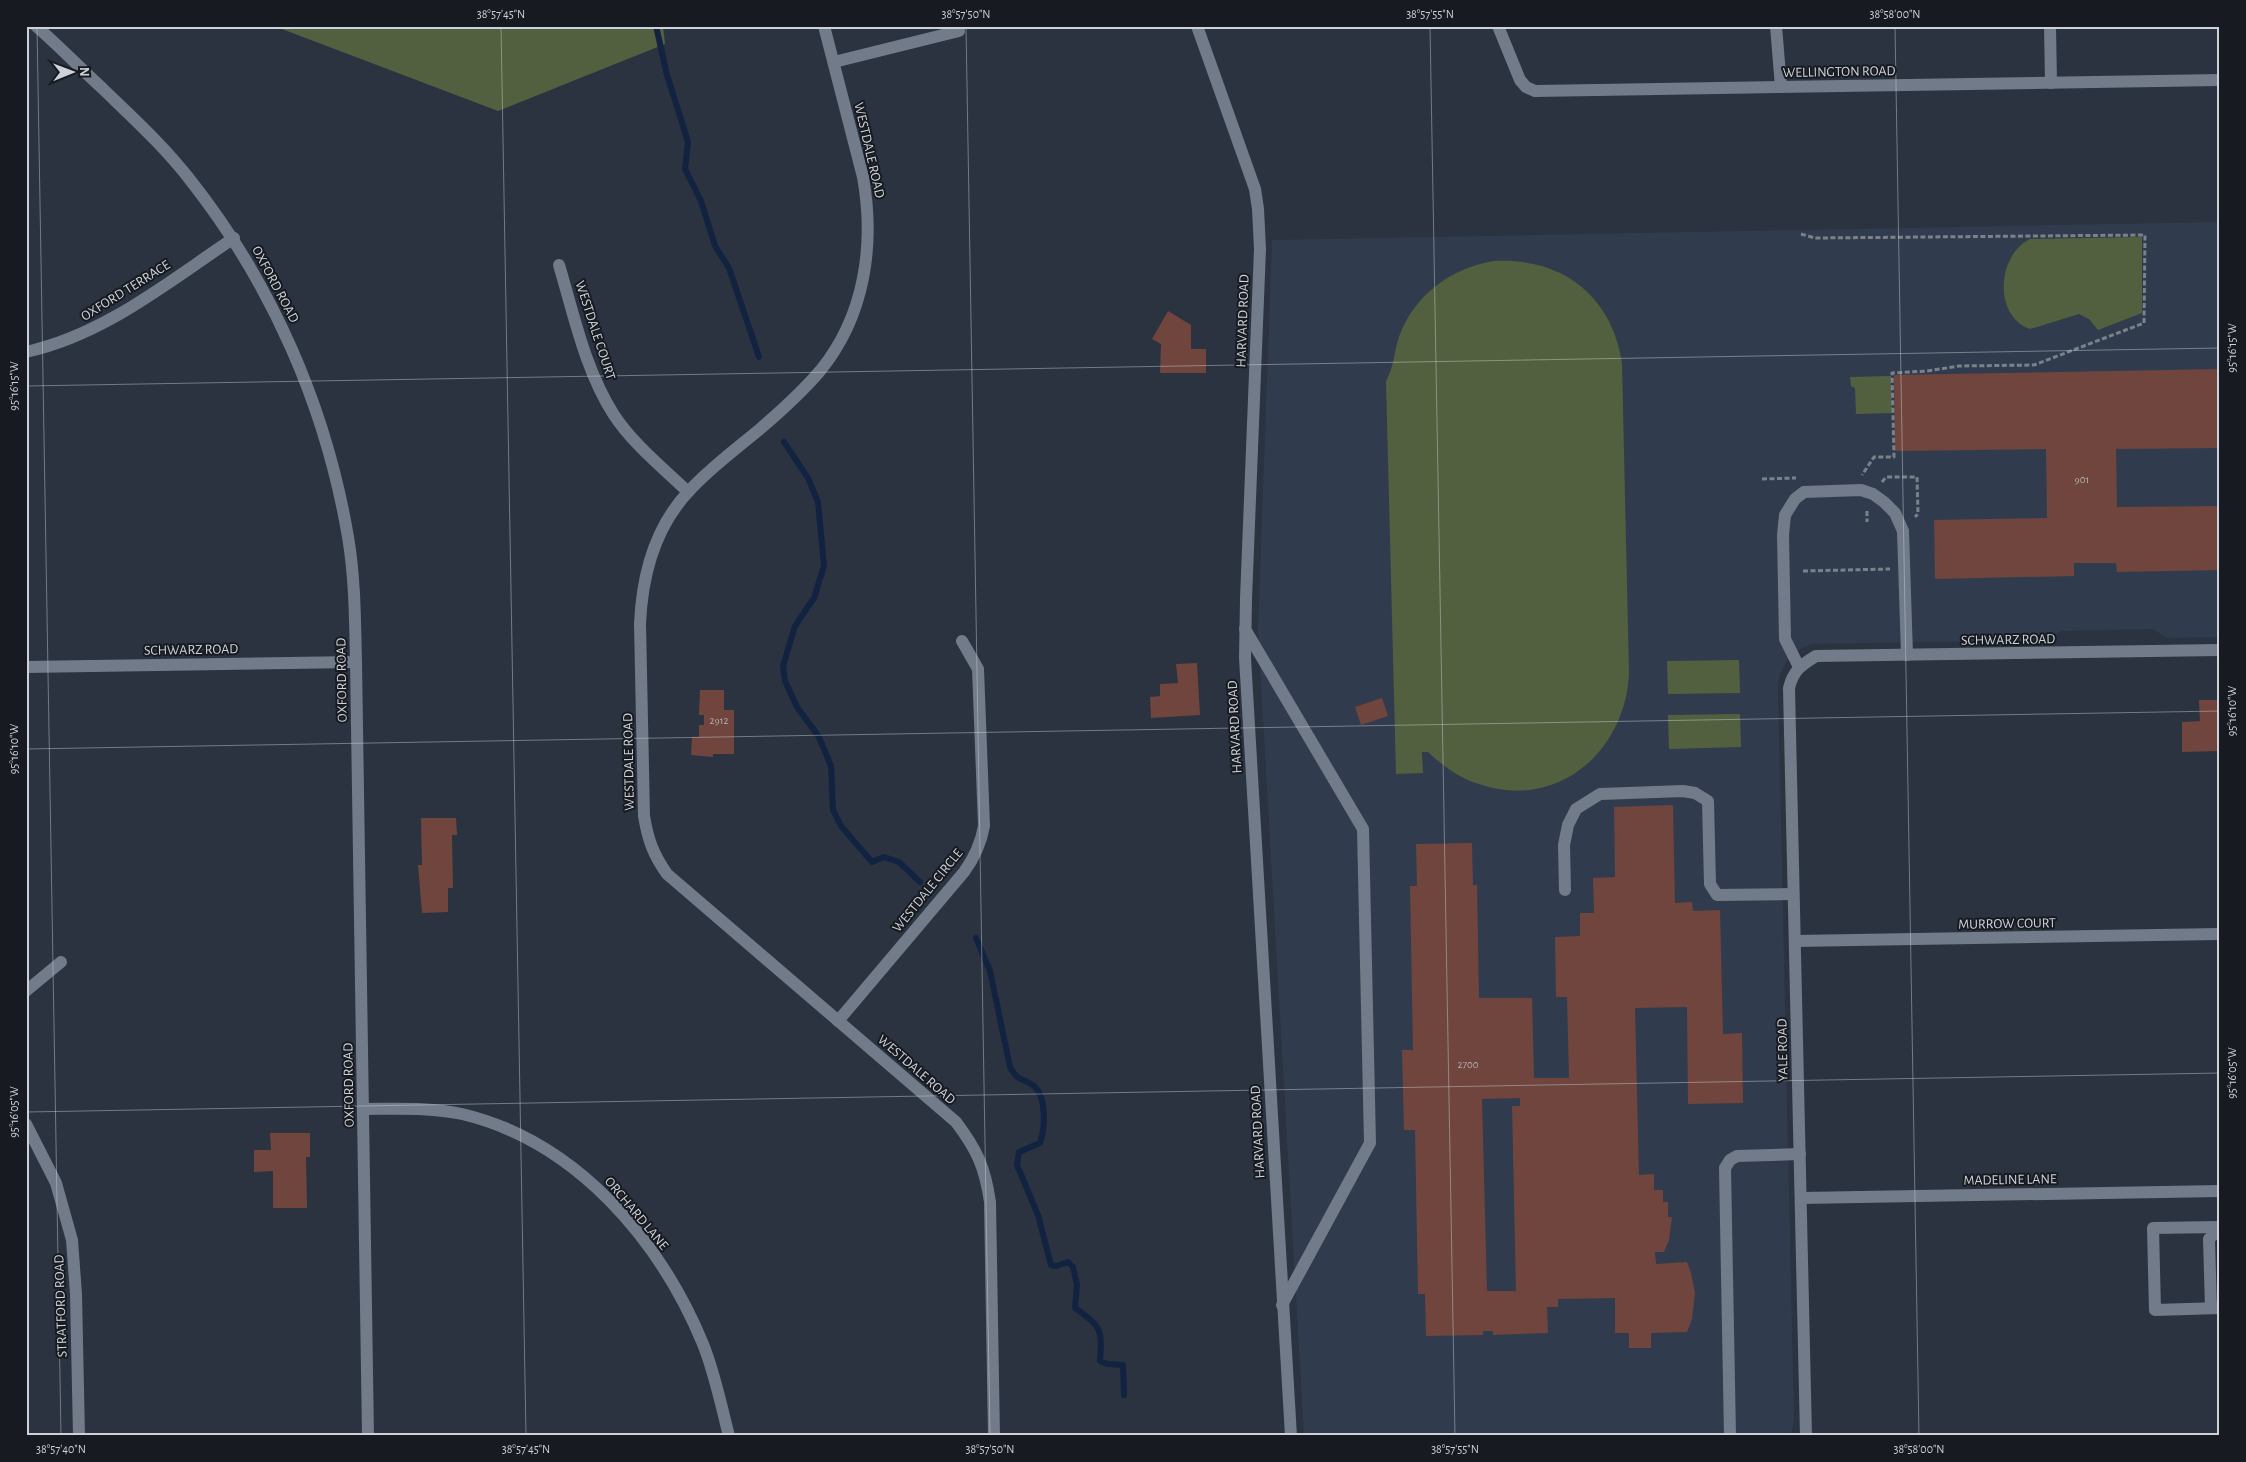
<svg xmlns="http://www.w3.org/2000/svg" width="2246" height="1462" font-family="'Alegreya Sans',sans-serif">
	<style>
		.built { fill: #303c4d }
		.green { fill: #53603f }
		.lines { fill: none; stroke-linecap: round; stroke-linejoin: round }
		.stream { stroke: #122341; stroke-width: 6 }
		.building { fill: #70453e; fill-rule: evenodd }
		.path { stroke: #7a818b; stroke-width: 3; stroke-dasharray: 5 2.5; stroke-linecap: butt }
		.service { stroke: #717b89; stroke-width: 12 }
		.minor { stroke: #717b89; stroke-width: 12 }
		.ticks { fill: none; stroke: #cdd2da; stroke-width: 1; stroke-opacity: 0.45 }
		.labels { text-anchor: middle; stroke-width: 4; stroke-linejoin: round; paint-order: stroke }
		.number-label { font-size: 11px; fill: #b6afb3 }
		.street-label { font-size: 14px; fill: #cdd2da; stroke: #171a20 }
		.neatline { fill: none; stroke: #cdd2da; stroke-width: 2 }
		.ticks-label { font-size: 12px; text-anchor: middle; fill: #cdd2da }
	</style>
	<rect width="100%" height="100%" fill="#2a333f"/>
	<path class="built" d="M 2220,222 L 2220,637 L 2168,638 L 2152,629 L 2061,631 L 2046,640 L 1811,644 L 1796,651 L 1788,659 L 1780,674 L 1778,685 L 1794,1423 L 1790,1436 L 1304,1436 L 1258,631 L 1272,240 Z"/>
	<g class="green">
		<path d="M 274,26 L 663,26 L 665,44 L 498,111 Z"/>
		<path d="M 2142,237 L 2142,313 L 2098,330 L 2089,319 L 2079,314 L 2030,329 C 1993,316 1997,255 2030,239 Z"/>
		<path d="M 1494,261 C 1561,257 1612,295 1622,363 L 1629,674 C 1625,752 1557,811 1479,784 C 1459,778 1443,766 1428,752 L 1422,752 L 1423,773 L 1396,774 L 1386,381 C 1394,367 1394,352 1399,337 C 1414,295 1451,268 1494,261 Z"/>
		<path d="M 1891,376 L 1892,413 L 1856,414 L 1855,388 L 1851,386 L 1850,377 Z"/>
		<path d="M 1739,660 L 1740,693 L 1668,694 L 1667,661 Z"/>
		<path d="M 1740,714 L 1741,747 L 1669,749 L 1668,715 Z"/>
	</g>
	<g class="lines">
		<g class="stream">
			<path d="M 656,26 L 667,75 L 688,142 L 685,169 L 701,201 L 715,246 L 729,268 L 759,357"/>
			<path d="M 784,442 L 808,478 L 818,502 L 824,566 L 814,598 L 795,626 L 783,666 L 785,681 L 797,707 L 819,737 L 831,766 L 833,810 L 841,826 L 872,862 L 884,857 L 899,862 L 920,882"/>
			<path d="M 976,938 L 990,971 L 1010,1067 C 1019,1083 1022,1077 1034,1086 C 1047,1097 1045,1129 1040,1143 L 1019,1152 L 1017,1165 L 1038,1215 L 1051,1265 L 1056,1266 L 1068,1262 L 1073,1267 L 1077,1285 L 1075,1308 C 1102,1327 1102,1329 1100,1361 L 1107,1364 L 1123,1365 L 1124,1395"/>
		</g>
	</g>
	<g class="building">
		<path d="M 1168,311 L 1191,325 L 1191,349 L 1206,349 L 1206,373 L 1160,373 L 1161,344 L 1152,339 Z"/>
		<path d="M 2220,369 L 2220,448 L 2116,449 L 2117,507 L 2220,506 L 2220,570 L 2117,572 L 2116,563 L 2074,563 L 2074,576 L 1935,579 L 1934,520 L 2047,518 L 2046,449 L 1895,451 L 1894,375 Z"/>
		<path d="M 1197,663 L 1200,715 L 1151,718 L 1150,697 L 1160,696 L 1160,684 L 1178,683 L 1176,664 Z"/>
		<path d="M 700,690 L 724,690 L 724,710 L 734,710 L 734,754 L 713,754 L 713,757 L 691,755 L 692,737 L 699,737 L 699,725 L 704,725 L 704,715 L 699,715 Z"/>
		<path d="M 1382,698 L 1388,716 L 1361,725 L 1355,707 Z"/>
		<path d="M 2199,700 L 2220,700 L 2220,751 L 2182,752 L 2182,722 L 2200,721 Z"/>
		<path d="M 1673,805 L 1675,903 L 1692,902 L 1693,911 L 1720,910 L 1723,1034 L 1742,1033 L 1743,1103 L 1688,1104 L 1687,1007 L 1635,1008 L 1639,1175 L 1654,1174 L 1654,1190 L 1663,1190 L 1663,1202 L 1668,1202 L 1668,1217 L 1672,1217 L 1669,1240 L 1664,1252 L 1655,1252 L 1656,1264 L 1687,1262 L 1691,1273 L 1695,1293 L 1692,1319 L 1687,1332 L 1651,1333 L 1651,1348 L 1629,1348 L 1629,1333 L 1615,1333 L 1615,1298 L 1558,1299 L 1558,1307 L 1547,1307 L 1548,1333 L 1493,1335 L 1493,1331 L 1483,1331 L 1483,1335 L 1426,1336 L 1425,1294 L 1418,1294 L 1415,1130 L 1404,1130 L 1402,1050 L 1413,1050 L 1410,886 L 1417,886 L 1416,844 L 1472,843 L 1473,885 L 1477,885 L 1479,998 L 1532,998 L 1534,1078 L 1569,1078 L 1567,997 L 1556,997 L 1555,937 L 1580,936 L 1580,913 L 1594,913 L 1593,878 L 1615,877 L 1614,807 ZM 1520,1098 L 1520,1106 L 1512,1106 L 1516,1291 L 1487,1291 L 1482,1099 Z"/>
		<path d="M 421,818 L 456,818 L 457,835 L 452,835 L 453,888 L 448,888 L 448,912 L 422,913 L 418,865 L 422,865 Z"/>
		<path d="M 270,1133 L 310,1133 L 310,1157 L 306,1157 L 307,1208 L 273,1208 L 273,1171 L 254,1172 L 254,1150 L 271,1150 Z"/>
	</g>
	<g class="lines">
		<g class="path">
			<path d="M 1801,234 L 1815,238 L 2145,235 L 2144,323 L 2034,365 L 1959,366 L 1927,371 L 1892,373 L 1894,457 L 1874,457 L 1862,475"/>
			<path d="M 1762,479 L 1796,478"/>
			<path d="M 1882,482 L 1886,477 L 1917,477 L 1918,514 L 1915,517"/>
			<path d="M 1867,511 L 1867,522"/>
			<path d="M 1803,571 L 1890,569"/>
		</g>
		<g class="service">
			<path d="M 1245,629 L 1363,829 L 1370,1143 L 1282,1305"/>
			<path d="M 1799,667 L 1785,639 L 1783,535 L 1785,515 L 1795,499 L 1804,492 L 1861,490 L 1873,494 L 1884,502 L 1895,513 L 1903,531 L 1907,655"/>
			<path d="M 1565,890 L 1564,845 L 1568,825 L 1576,809 L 1600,794 L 1683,791 L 1695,793 L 1708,801 L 1710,884 L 1717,895 L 1793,894"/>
			<path d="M 2220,1227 L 2153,1228 L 2155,1310 L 2220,1308"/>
			<path d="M 2211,1308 L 2209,1239 L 2220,1228"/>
			<path d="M 1730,1436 L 1725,1168 L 1730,1160 L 1737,1156 L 1800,1154"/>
		</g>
		<g class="minor">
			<path d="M 36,26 C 59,46 80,68 102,88 C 133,118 165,147 191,181 C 272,284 326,407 348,537 C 355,578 355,620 356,662 L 368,1436"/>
			<path d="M 824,26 L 863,177 C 875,245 865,316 820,371 C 802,392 781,411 760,429 C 736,449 710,468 689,491 C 655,527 642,576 640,624 L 644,816 C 648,840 653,854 667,874 L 956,1122 C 977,1150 985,1167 990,1202 L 994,1436"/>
			<path d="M 1197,26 L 1255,189 L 1258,209 L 1260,249 L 1246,599 L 1245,658 L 1291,1436"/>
			<path d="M 1498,26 L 1520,80 L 1526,87 L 1535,91 L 2220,80"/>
			<path d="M 1776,26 L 1781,87"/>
			<path d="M 2050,26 L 2051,83"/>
			<path d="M 834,62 L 959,31"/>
			<path d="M 559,265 C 574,315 585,370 614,415 C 633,444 663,468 688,492"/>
			<path d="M 26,352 C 104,335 168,282 234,238"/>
			<path d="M 26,667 L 356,662"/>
			<path d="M 1795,941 L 2220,934"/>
			<path d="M 26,991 L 61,962"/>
			<path d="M 838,1021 L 964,872 C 975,857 981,843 984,826 L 978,669 L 962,641"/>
			<path d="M 363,1109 C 396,1109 430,1107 462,1114 C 576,1141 660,1240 703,1344 C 715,1374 721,1405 729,1436"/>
			<path d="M 26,1124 L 56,1183 L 72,1240 L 76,1294 L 79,1436"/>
			<path d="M 1801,1198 L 2220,1191"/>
			<path d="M 1806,1436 L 1789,688 C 1793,671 1801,665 1816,656 L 2220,650"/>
		</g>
	</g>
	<path class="ticks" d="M 37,26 L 61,1436M 501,26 L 526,1436M 966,26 L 990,1436M 1430,26 L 1455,1436M 1895,26 L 1919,1436M 26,386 L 2220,348M 26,749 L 2220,711M 26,1112 L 2220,1073"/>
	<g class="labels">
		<g class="number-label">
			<text x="2082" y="483">901</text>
			<text x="719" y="724">2912</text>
			<text x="1468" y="1068">2700</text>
		</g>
		<g class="street-label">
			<text transform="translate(1839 71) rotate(-1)" y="5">WELLINGTON ROAD</text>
			<text transform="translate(870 150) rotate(77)" y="5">WESTDALE ROAD</text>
			<text transform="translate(276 284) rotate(62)" y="5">OXFORD ROAD</text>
			<text transform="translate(125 290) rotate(-32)" y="5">OXFORD TERRACE</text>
			<text transform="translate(1242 321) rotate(-88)" y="5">HARVARD ROAD</text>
			<text transform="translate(596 330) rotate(72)" y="5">WESTDALE COURT</text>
			<text transform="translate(2008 639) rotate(-1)" y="5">SCHWARZ ROAD</text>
			<text transform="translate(191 649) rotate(-1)" y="5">SCHWARZ ROAD</text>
			<text transform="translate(341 680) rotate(-91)" y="5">OXFORD ROAD</text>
			<text transform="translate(1234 727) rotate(-93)" y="5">HARVARD ROAD</text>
			<text transform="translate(628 762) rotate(-91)" y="5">WESTDALE ROAD</text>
			<text transform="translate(927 890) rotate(-51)" y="5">WESTDALE CIRCLE</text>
			<text transform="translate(2007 923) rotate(-1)" y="5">MURROW COURT</text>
			<text transform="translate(1782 1050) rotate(-91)" y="5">YALE ROAD</text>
			<text transform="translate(917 1069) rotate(41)" y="5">WESTDALE ROAD</text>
			<text transform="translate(348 1085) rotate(-91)" y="5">OXFORD ROAD</text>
			<text transform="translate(1257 1132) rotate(-93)" y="5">HARVARD ROAD</text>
			<text transform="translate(2010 1179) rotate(-1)" y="5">MADELINE LANE</text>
			<text transform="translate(637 1213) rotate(50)" y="5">ORCHARD LANE</text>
			<text transform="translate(60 1306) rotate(-92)" y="5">STRATFORD ROAD</text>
		</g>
	</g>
	<rect width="2246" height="1462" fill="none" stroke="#171a20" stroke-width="55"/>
	<g transform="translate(72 72) rotate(89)" stroke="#171a20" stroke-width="4" paint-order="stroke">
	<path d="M0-4L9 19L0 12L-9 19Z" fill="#cdd2da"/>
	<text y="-8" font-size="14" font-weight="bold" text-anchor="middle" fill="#cdd2da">N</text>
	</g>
	<rect x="28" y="28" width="2190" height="1406" class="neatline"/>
	<g class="ticks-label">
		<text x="501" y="18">38°57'45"N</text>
		<text x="966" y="18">38°57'50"N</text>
		<text x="1430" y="18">38°57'55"N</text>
		<text x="1895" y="18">38°58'00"N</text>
		<text transform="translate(2232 348) rotate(-90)" y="4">95°16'15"W</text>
		<text transform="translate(14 386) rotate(-90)" y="4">95°16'15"W</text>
		<text transform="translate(2232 711) rotate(-90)" y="4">95°16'10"W</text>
		<text transform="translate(14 749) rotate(-90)" y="4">95°16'10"W</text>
		<text transform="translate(2232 1073) rotate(-90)" y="4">95°16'05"W</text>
		<text transform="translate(14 1112) rotate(-90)" y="4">95°16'05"W</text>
		<text x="61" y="1453">38°57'40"N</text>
		<text x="526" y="1453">38°57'45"N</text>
		<text x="990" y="1453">38°57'50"N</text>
		<text x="1455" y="1453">38°57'55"N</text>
		<text x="1919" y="1453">38°58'00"N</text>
	</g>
</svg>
